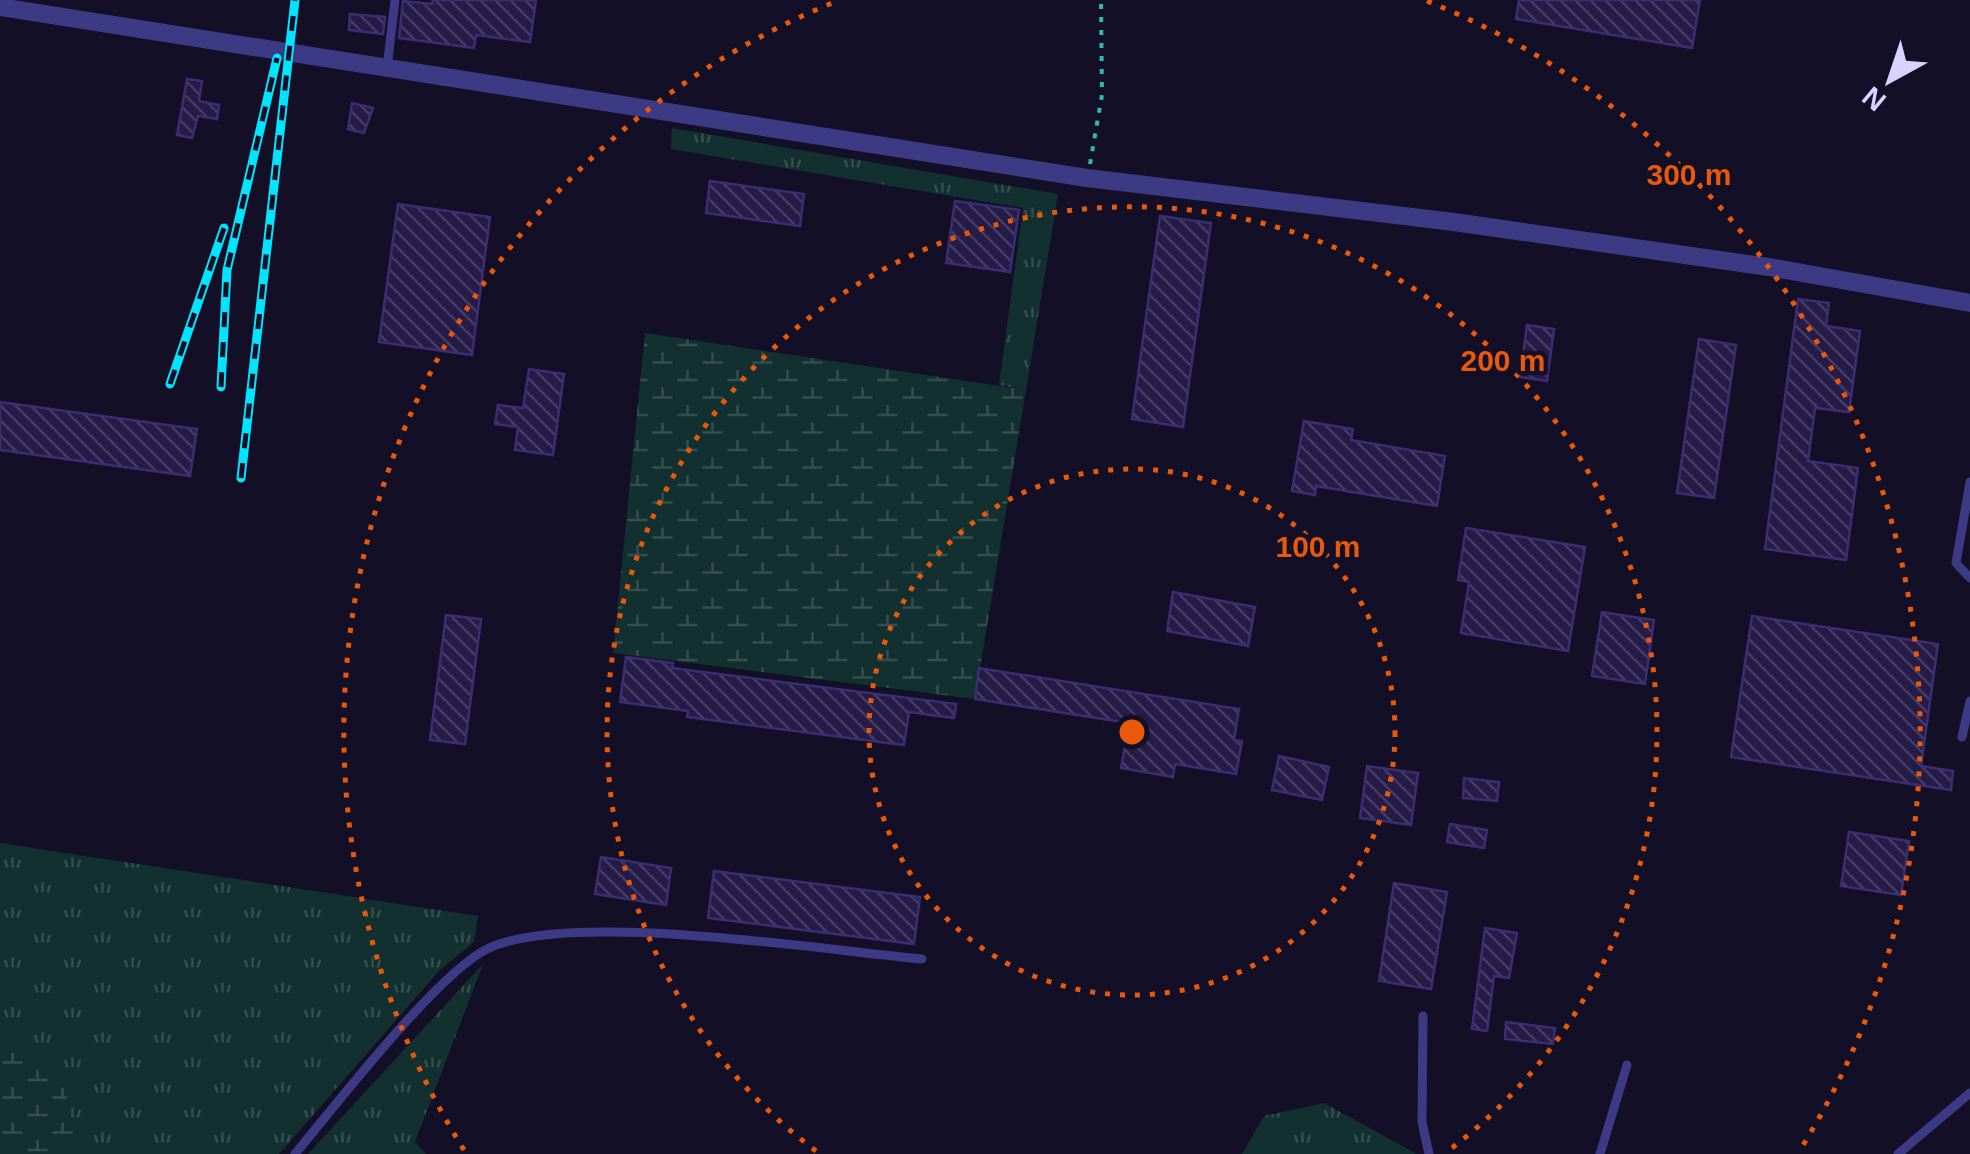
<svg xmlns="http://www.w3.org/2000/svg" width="1970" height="1154" font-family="Helvetica,sans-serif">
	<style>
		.grass { fill: url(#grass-tufts) }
		.wetland { fill: url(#wetland-marsh) }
		.building { fill: url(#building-back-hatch); stroke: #3b2d73; stroke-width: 2.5 }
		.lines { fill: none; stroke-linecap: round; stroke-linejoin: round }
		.path { stroke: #2fb8b0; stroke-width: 4; stroke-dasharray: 5 8; stroke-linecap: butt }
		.service { stroke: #3d3a85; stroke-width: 9 }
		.minor { stroke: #3d3a85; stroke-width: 18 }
		.rail-casing { stroke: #00e5ff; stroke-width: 9 }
		.rail { stroke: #130f26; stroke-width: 5; stroke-dasharray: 15; stroke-linecap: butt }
		.ring { fill: none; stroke: #e8590c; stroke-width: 5; stroke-dasharray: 5 10 }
		.centre { fill: #e8590c; stroke: #130f26; stroke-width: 5 }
		.ring-label { font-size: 30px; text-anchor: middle; font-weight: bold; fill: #e8590c; stroke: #130f26; stroke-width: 9; stroke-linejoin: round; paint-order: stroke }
	</style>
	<defs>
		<pattern id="grass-tufts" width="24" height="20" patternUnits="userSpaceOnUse" patternTransform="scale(2.5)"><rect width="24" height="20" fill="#12302f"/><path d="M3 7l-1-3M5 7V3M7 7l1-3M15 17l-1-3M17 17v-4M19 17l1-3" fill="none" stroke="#344d4e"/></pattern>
		<pattern id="wetland-marsh" width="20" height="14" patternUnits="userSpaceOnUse" patternTransform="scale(2.5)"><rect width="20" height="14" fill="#12302f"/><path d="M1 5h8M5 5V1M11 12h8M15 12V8" fill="none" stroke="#344d4e"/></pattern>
		<pattern id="building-back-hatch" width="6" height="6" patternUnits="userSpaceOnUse" patternTransform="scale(2.5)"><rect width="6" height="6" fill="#241b47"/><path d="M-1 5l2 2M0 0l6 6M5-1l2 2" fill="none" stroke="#433b63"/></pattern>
	</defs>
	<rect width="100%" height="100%" fill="#130f26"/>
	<g class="grass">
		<path d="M 672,128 L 1058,194 L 1026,390 L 999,385 L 1023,208 L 671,149 Z"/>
		<path d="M 0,843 L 478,916 L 474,942 L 439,971 L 279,1154 L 0,1154 Z"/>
		<path d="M 483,964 L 415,1142 L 426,1154 L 308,1154 Z"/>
		<path d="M 1324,1103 L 1415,1153 L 1416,1154 L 1242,1154 L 1264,1116 Z"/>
	</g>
	<g class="wetland">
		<path d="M 645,333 L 1026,390 L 975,699 L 613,653 Z"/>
		<path d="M 0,1039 L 65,1089 L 78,1154 L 0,1154 Z"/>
	</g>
	<g class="building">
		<path d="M 433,0 L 536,0 L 530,42 L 476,35 L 474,48 L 399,38 L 403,1 L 432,4 Z"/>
		<path d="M 1519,0 L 1700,0 L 1692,48 L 1516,19 Z"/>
		<path d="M 350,14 L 385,17 L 383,34 L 349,30 Z"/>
		<path d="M 187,79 L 202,81 L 199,101 L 219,105 L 217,119 L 198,116 L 192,138 L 177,135 Z"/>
		<path d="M 352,103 L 373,108 L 364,133 L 348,129 Z"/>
		<path d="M 710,181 L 804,194 L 800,226 L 706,213 Z"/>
		<path d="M 955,201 L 1019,210 L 1010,272 L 946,263 Z"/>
		<path d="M 398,204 L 490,217 L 472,355 L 379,342 Z"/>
		<path d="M 1160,216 L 1211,223 L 1183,427 L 1132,419 Z"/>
		<path d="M 1798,299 L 1829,303 L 1826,326 L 1860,331 L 1849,412 L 1815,408 L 1808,461 L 1858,468 L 1846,560 L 1765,549 Z"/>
		<path d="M 1527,325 L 1554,329 L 1547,381 L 1520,377 Z"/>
		<path d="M 1699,339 L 1736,345 L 1714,498 L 1677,493 Z"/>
		<path d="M 529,369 L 564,374 L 553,455 L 515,450 L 518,427 L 495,424 L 498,405 L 523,408 Z"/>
		<path d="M 0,402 L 197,429 L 190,476 L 0,450 Z"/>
		<path d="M 1304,421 L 1353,429 L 1351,440 L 1445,456 L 1437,506 L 1316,486 L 1315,495 L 1292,491 Z"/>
		<path d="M 1466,528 L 1585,547 L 1568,651 L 1461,633 L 1469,582 L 1458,580 Z"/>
		<path d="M 1173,592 L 1255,607 L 1248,646 L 1167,631 Z"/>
		<path d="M 1602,612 L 1654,620 L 1645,684 L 1592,676 Z"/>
		<path d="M 446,615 L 481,619 L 465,744 L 430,740 Z"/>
		<path d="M 1752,616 L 1938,644 L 1921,766 L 1953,771 L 1951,790 L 1731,757 Z"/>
		<path d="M 626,657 L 673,663 L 672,668 L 956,704 L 954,718 L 909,712 L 904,745 L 687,717 L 688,711 L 620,702 Z"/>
		<path d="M 979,668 L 1239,709 L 1234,740 L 1242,741 L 1236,774 L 1175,764 L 1173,777 L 1121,768 L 1129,723 L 975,699 Z"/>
		<path d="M 1279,756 L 1329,767 L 1322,800 L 1272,790 Z"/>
		<path d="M 1367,766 L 1418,773 L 1411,825 L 1360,818 Z"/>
		<path d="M 1464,778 L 1499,782 L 1497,801 L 1463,798 Z"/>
		<path d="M 1450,824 L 1487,830 L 1484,848 L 1447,842 Z"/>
		<path d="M 1849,832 L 1909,841 L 1901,895 L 1841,886 Z"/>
		<path d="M 601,857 L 671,868 L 666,905 L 595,894 Z"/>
		<path d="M 714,871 L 920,897 L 914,944 L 708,918 Z"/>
		<path d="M 1394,883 L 1447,892 L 1431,989 L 1379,981 Z"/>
		<path d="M 1485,928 L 1517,933 L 1509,978 L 1494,976 L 1487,1031 L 1472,1029 Z"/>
		<path d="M 1506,1022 L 1555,1028 L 1553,1044 L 1505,1039 Z"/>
	</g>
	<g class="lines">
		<path class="path" d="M 1090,164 L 1102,95 L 1101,0"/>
		<g class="service">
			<path d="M 387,68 L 395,0"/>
			<path d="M 1970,482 L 1956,563 L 1970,578"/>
			<path d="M 1962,737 L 1970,701"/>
			<path d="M 1423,1016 L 1422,1122 L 1429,1154"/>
			<path d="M 295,1154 C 335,1106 439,971 489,948 C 572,910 823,950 922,959"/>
			<path d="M 1600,1154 L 1627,1065"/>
			<path d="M 1898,1154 L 1970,1093"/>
		</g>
		<path class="minor" d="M 0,7 L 1087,178 L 1454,222 L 1769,267 L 1970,303"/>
		<g class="rail-casing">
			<g id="rail">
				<path d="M 170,384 L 224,228"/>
				<path d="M 221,387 L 227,270 L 277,58"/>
				<path d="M 241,478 L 295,0"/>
			</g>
		</g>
		<use href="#rail" class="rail"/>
	</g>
	<g class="ring">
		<circle cx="1132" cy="732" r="263"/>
		<path d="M816 1151A525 525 0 1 1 1448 1151"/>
		<path d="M464 1150A788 788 0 0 1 837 1M1427 1A788 788 0 0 1 1800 1150"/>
	</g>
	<circle cx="1132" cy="732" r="15" class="centre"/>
	<g class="ring-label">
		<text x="1689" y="185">300 m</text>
		<text x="1503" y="371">200 m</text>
		<text x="1318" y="557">100 m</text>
	</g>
	<g transform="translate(1890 80) rotate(220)" stroke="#130f26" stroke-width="8" paint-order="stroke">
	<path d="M0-8L18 38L0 25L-18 38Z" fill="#d9d4ff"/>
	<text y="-15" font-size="28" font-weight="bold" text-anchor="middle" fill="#d9d4ff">N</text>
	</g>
</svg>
